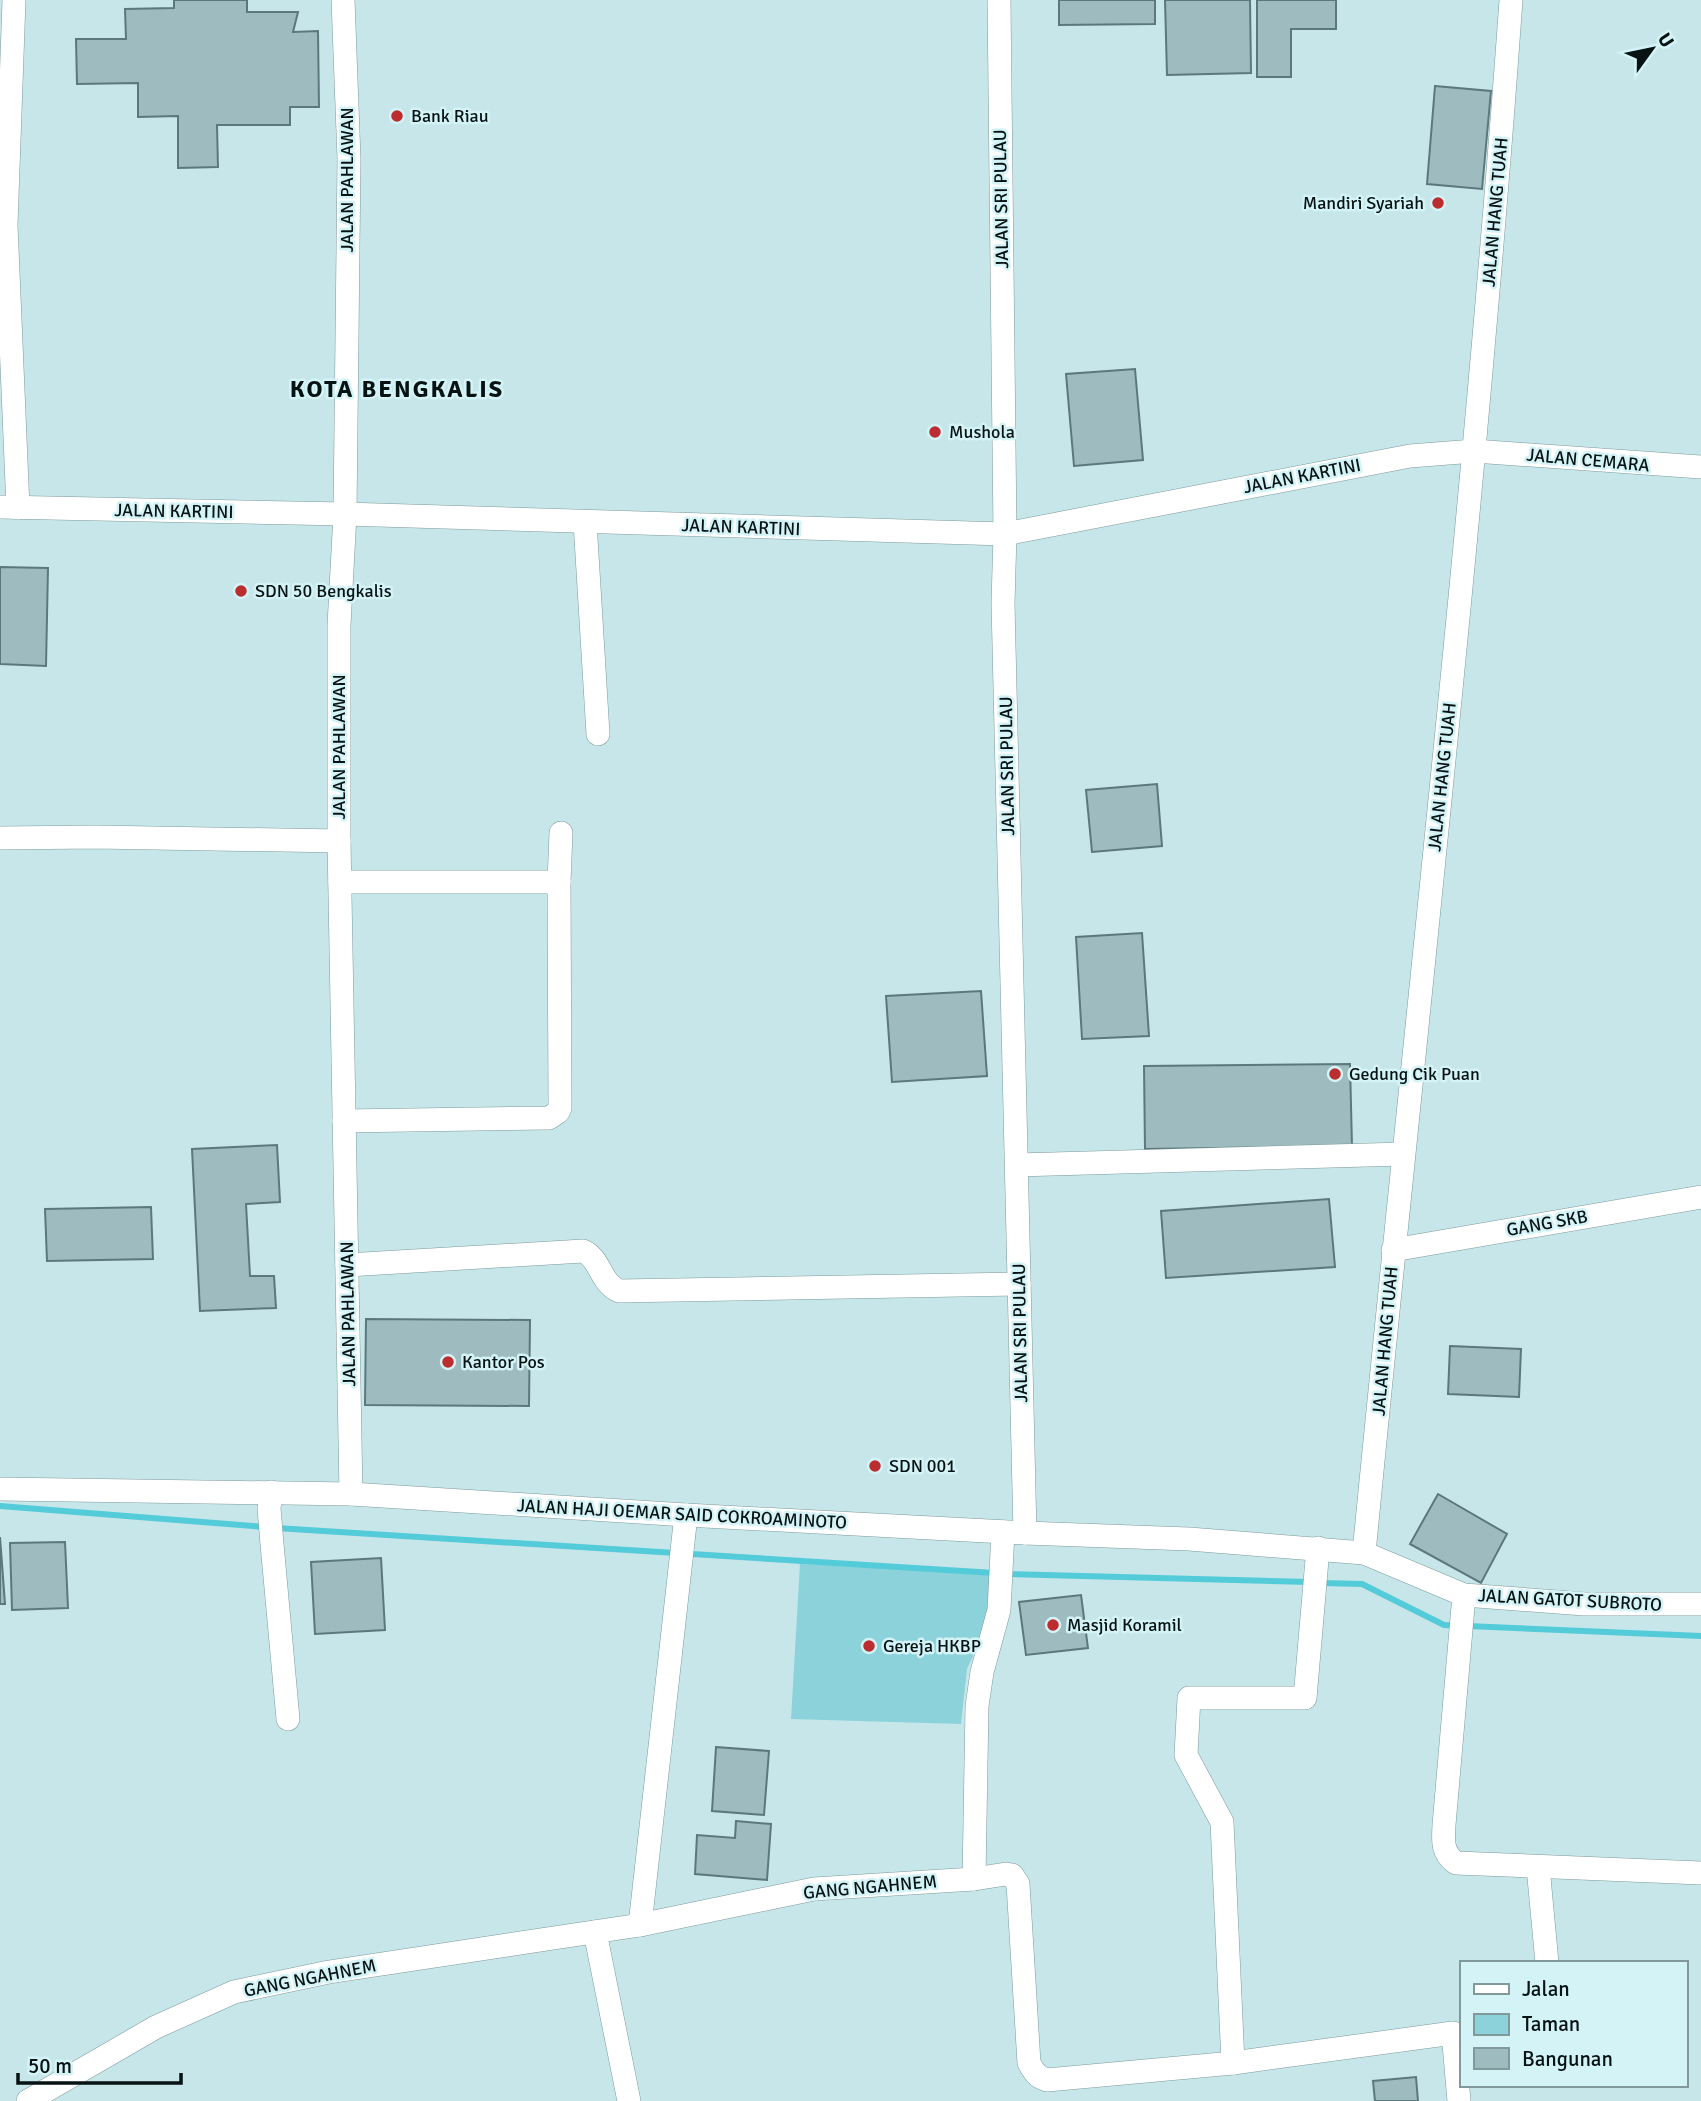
<svg xmlns="http://www.w3.org/2000/svg" width="1701" height="2101" font-family="Signika,sans-serif">
	<style>
		.green { fill: #8cd2db }
		.lines { fill: none; stroke-linecap: round; stroke-linejoin: round }
		.stream { stroke: #54cbd9; stroke-width: 6 }
		.building { fill: #9ebbbf; stroke: #5d787c; stroke-width: 2 }
		.minor-casing { stroke: #7d9a9d; stroke-width: 24 }
		.minor { stroke: #fff; stroke-width: 23 }
		.poi-dot { fill: #bc2d2f; stroke: #d4f3f7; stroke-width: 2.5 }
		.labels { text-anchor: middle; stroke-width: 5; stroke-linejoin: round; paint-order: stroke }
		.poi-label { font-size: 18px; fill: #071213; stroke: #d4f3f7; text-anchor: start }
		.street-label { font-size: 18px; fill: #071213; stroke: #d4f3f7 }
		.district-label { font-size: 24px; font-weight: bold; letter-spacing: 2px; fill: #071213; stroke: #d4f3f7 }
	</style>
	<rect width="100%" height="100%" fill="#c7e6e9"/>
	<path class="green" d="M 800,1564 L 991,1572 L 993,1613 L 967,1669 L 961,1724 L 791,1719 Z"/>
	<g class="lines">
		<g class="stream">
			<path d="M 0,1506 L 265,1527"/>
			<path d="M 276,1528 L 995,1573"/>
			<path d="M 1006,1574 L 1310,1582"/>
			<path d="M 1321,1583 L 1362,1584 L 1444,1625 L 1701,1636"/>
		</g>
	</g>
	<g class="building">
		<path d="M 174,0 L 247,0 L 247,12 L 298,12 L 293,32 L 318,31 L 319,107 L 290,107 L 290,125 L 217,125 L 218,167 L 178,168 L 178,116 L 138,117 L 138,83 L 77,84 L 76,39 L 126,39 L 125,9 L 174,8 Z"/>
		<path d="M 1059,0 L 1155,0 L 1155,24 L 1059,25 Z"/>
		<path d="M 1165,0 L 1250,0 L 1251,73 L 1167,75 Z"/>
		<path d="M 1257,0 L 1336,0 L 1336,29 L 1291,29 L 1291,77 L 1257,77 Z"/>
		<path d="M 1435,86 L 1491,91 L 1482,189 L 1427,184 Z"/>
		<path d="M 1135,369 L 1143,460 L 1074,466 L 1066,374 Z"/>
		<path d="M 0,567 L 48,568 L 46,666 L 0,664 Z"/>
		<path d="M 1157,784 L 1162,846 L 1092,852 L 1086,790 Z"/>
		<path d="M 1142,933 L 1149,1036 L 1082,1039 L 1076,937 Z"/>
		<path d="M 981,991 L 987,1076 L 892,1082 L 886,996 Z"/>
		<path d="M 1350,1064 L 1352,1146 L 1145,1149 L 1144,1066 Z"/>
		<path d="M 277,1145 L 280,1202 L 246,1204 L 250,1276 L 274,1276 L 276,1308 L 200,1311 L 192,1149 Z"/>
		<path d="M 1329,1199 L 1335,1267 L 1166,1278 L 1161,1211 Z"/>
		<path d="M 151,1207 L 153,1259 L 47,1261 L 45,1209 Z"/>
		<path d="M 366,1319 L 530,1320 L 529,1406 L 365,1405 Z"/>
		<path d="M 1450,1346 L 1521,1349 L 1519,1397 L 1448,1394 Z"/>
		<path d="M 1438,1494 L 1507,1534 L 1481,1583 L 1410,1544 Z"/>
		<path d="M 0,1537 L 5,1604 L 0,1604 Z"/>
		<path d="M 65,1542 L 68,1608 L 12,1610 L 10,1543 Z"/>
		<path d="M 381,1558 L 385,1630 L 315,1634 L 311,1562 Z"/>
		<path d="M 1081,1595 L 1088,1648 L 1026,1655 L 1019,1602 Z"/>
		<path d="M 716,1747 L 769,1751 L 764,1815 L 712,1811 Z"/>
		<path d="M 736,1821 L 771,1824 L 767,1880 L 695,1874 L 697,1835 L 735,1838 Z"/>
		<path d="M 1416,2077 L 1418,2101 L 1375,2101 L 1373,2081 Z"/>
	</g>
	<g class="lines">
		<g class="minor-casing">
			<g id="minor">
				<path d="M 14,0 L 6,225 L 18,508"/>
				<path d="M 343,0 L 349,159 L 345,514 L 339,625 L 339,841 L 351,1494"/>
				<path d="M 999,0 L 1005,534 L 1003,603 L 1025,1533"/>
				<path d="M 0,507 L 345,514 L 1005,534 L 1410,456 L 1474,451 L 1701,467"/>
				<path d="M 585,522 L 598,734"/>
				<path d="M 0,838 L 95,837 L 339,841"/>
				<path d="M 340,882 L 559,882 L 560,1108 L 558,1112 L 549,1118 L 344,1121"/>
				<path d="M 559,882 L 561,833"/>
				<path d="M 1017,1165 L 1403,1154"/>
				<path d="M 1393,1250 L 1701,1197"/>
				<path d="M 347,1265 L 583,1251 C 601,1259 600,1283 619,1291 L 1019,1284"/>
				<path d="M 0,1489 L 351,1494 L 686,1515 L 1025,1533 L 1189,1539 L 1364,1553 L 1464,1595 L 1584,1604 L 1701,1604"/>
				<path d="M 271,1492 L 269,1508 L 272,1544 L 288,1719"/>
				<path d="M 1364,1553 C 1414,1035 1474,519 1511,0"/>
				<path d="M 1464,1595 L 1444,1825 C 1443,1841 1442,1853 1456,1863 L 1701,1873"/>
				<path d="M 1538,1867 L 1547,1963"/>
				<path d="M 974,1879 L 977,1706 L 982,1672 L 999,1610 L 1003,1532"/>
				<path d="M 640,1925 L 686,1515"/>
				<path d="M 595,1932 L 629,2101"/>
				<path d="M 1233,2063 L 1222,1822 L 1186,1755 L 1189,1698 L 1305,1698 L 1318,1548"/>
				<path d="M 28,2101 L 156,2027 L 234,1992 L 329,1972 L 640,1925 L 814,1889 L 974,1879 L 1006,1874 L 1012,1875 L 1018,1884 L 1029,2063 C 1034,2072 1037,2077 1047,2080 L 1233,2063 L 1453,2033 L 1459,2101"/>
			</g>
		</g>
		<use href="#minor" class="minor"/>
	</g>
	<g class="poi-dot">
		<circle cx="397" cy="116" r="7"/>
		<circle cx="1438" cy="203" r="7"/>
		<circle cx="935" cy="432" r="7"/>
		<circle cx="241" cy="591" r="7"/>
		<circle cx="1335" cy="1074" r="7"/>
		<circle cx="448" cy="1362" r="7"/>
		<circle cx="875" cy="1466" r="7"/>
		<circle cx="1053" cy="1625" r="7"/>
		<circle cx="869" cy="1646" r="7"/>
	</g>
	<g class="labels">
		<g class="poi-label">
			<text x="411" y="122">Bank Riau</text>
			<text x="1424" y="209" text-anchor="end">Mandiri Syariah</text>
			<text x="949" y="438">Mushola</text>
			<text x="255" y="597">SDN 50 Bengkalis</text>
			<text x="1349" y="1080">Gedung Cik Puan</text>
			<text x="462" y="1368">Kantor Pos</text>
			<text x="889" y="1472">SDN 001</text>
			<text x="1067" y="1631">Masjid Koramil</text>
			<text x="883" y="1652">Gereja HKBP</text>
		</g>
		<g class="street-label">
			<text transform="translate(347 180) rotate(-90)" y="6">JALAN PAHLAWAN</text>
			<text transform="translate(1001 199) rotate(-91)" y="6">JALAN SRI PULAU</text>
			<text transform="translate(1495 212) rotate(-85)" y="6">JALAN HANG TUAH</text>
			<text transform="translate(1588 460) rotate(5)" y="6">JALAN CEMARA</text>
			<text transform="translate(1302 476) rotate(-11)" y="6">JALAN KARTINI</text>
			<text transform="translate(174 511) rotate(1)" y="6">JALAN KARTINI</text>
			<text transform="translate(741 527) rotate(2)" y="6">JALAN KARTINI</text>
			<text transform="translate(339 747) rotate(-90)" y="6">JALAN PAHLAWAN</text>
			<text transform="translate(1007 766) rotate(-91)" y="6">JALAN SRI PULAU</text>
			<text transform="translate(1442 777) rotate(-84)" y="6">JALAN HANG TUAH</text>
			<text transform="translate(1547 1223) rotate(-10)" y="6">GANG SKB</text>
			<text transform="translate(348 1314) rotate(-91)" y="6">JALAN PAHLAWAN</text>
			<text transform="translate(1020 1333) rotate(-91)" y="6">JALAN SRI PULAU</text>
			<text transform="translate(1385 1341) rotate(-85)" y="6">JALAN HANG TUAH</text>
			<text transform="translate(682 1514) rotate(3)" y="6">JALAN HAJI OEMAR SAID COKROAMINOTO</text>
			<text transform="translate(1570 1600) rotate(3)" y="6">JALAN GATOT SUBROTO</text>
			<text transform="translate(870 1887) rotate(-5)" y="6">GANG NGAHNEM</text>
			<text transform="translate(310 1978) rotate(-11)" y="6">GANG NGAHNEM</text>
		</g>
		<g class="district-label">
			<text x="397" y="397">KOTA BENGKALIS</text>
		</g>
	</g>
	<rect x="1460" y="1961" width="228" height="126" fill="#d4f3f7" stroke="#82999c" stroke-width="2"/>
	<rect x="1474" y="1984" width="35" height="10" fill="#ffffff" stroke="#82999c" stroke-width="2"/>
	<text x="1522" y="1996" font-size="21" fill="#071213">Jalan</text>
	<rect x="1474" y="2014" width="35" height="21" fill="#8cd2db" stroke="#82999c" stroke-width="2"/>
	<text x="1522" y="2031" font-size="21" fill="#071213">Taman</text>
	<rect x="1474" y="2048" width="35" height="21" fill="#9ebbbf" stroke="#82999c" stroke-width="2"/>
	<text x="1522" y="2066" font-size="21" fill="#071213">Bangunan</text>
	<g transform="translate(1652 49) rotate(57)" stroke="#d4f3f7" stroke-width="5" paint-order="stroke">
	<path d="M0-5L12 26L0 18L-12 26Z" fill="#071213"/>
	<text y="-10" font-size="19" font-weight="bold" text-anchor="middle" fill="#071213">U</text>
	</g>
	<path d="M18 2073v10h163v-10" fill="none" stroke="#071213" stroke-width="3.5"/>
	<text x="28" y="2073" font-size="21" fill="#071213" stroke="#d4f3f7" stroke-width="5" paint-order="stroke">50 m</text>
</svg>
